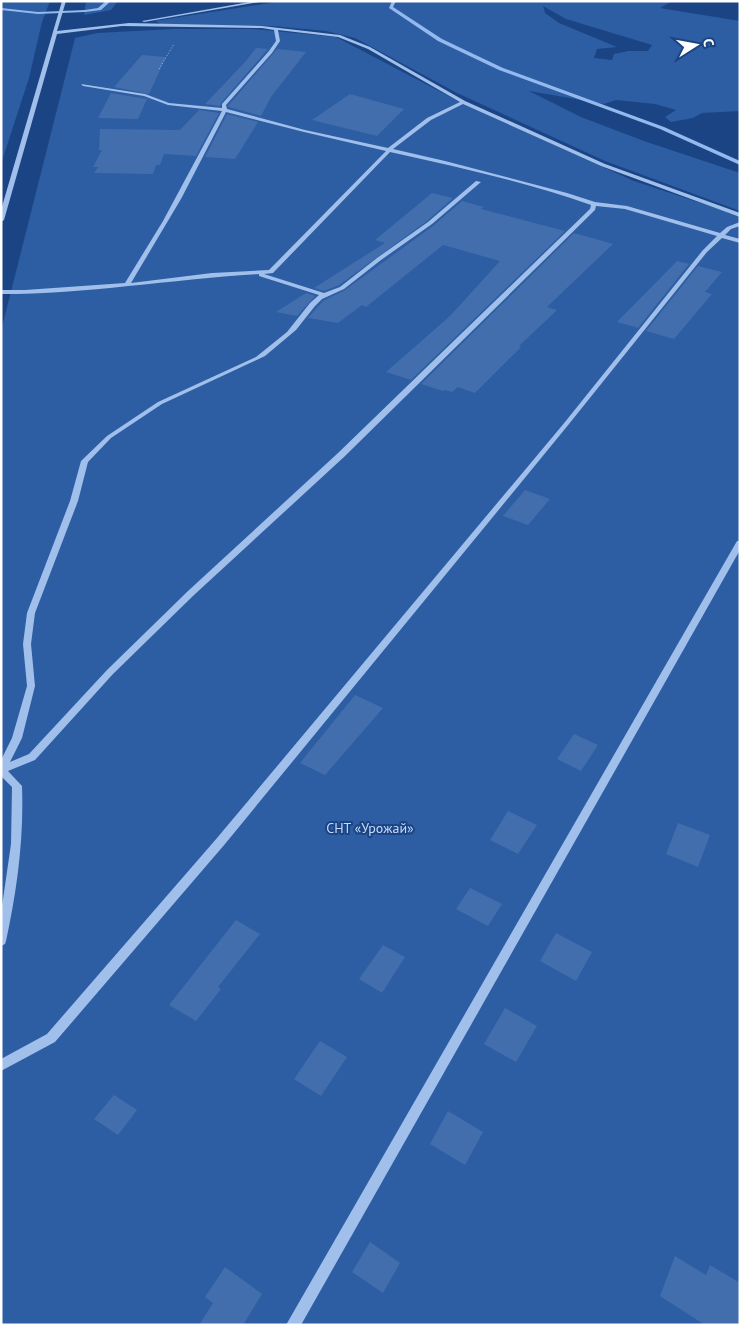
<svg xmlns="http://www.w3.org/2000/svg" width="741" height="1326" font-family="'PT Sans',sans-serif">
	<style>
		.green { fill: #2d5da2; fill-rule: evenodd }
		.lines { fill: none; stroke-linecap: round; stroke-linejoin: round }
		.stream { fill: #93b9ee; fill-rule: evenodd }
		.building { fill: #436eae }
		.path { stroke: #a0bfeb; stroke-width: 1; stroke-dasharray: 1 2; stroke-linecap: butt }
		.minor { fill: #a0bfeb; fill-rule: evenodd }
		.labels { text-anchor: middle; stroke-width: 4; stroke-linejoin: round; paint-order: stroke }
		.park-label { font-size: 14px; fill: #c5daf8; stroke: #1a4484 }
	</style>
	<rect width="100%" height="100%" fill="#1a4484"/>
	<g class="green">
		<path d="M 1,1 L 50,1 L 42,22 L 29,78 L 1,164 Z"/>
		<path d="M 86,1 L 118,1 L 111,10 L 84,15 Z"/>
		<path d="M 282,1 L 672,1 L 660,8 L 740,21 L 740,111 L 702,113 L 693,118 L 671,122 L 665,117 L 676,110 L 655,104 L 616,100 L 604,104 L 529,91 L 581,117 L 644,141 L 740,173 L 740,211 L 605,161 L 457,93 L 355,38 L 326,31 L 273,26 L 163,25 L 155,21 ZM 543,6 L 566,19 L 652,45 L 648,51 L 628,51 L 614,54 L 612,60 L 594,58 L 597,49 L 617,47 L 559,23 L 545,13 Z"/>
		<path d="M 173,29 L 253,29 L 336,37 L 462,103 L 576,155 L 634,181 L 740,216 L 740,1325 L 1,1325 L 1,331 L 75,38 L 97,33 Z"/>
	</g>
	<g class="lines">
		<g class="stream">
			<path d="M 106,1 L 111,1 L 101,10 L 85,12 L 38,14 L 1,10 L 1,8 L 38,12 L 85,10 L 98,8 Z"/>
			<path d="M 392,1 L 396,1 L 393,7 L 442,39 L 503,68 L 664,127 L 740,161 L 740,165 L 660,129 L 499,70 L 438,41 L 389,8 Z"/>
		</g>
	</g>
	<g class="building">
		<path d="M 256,48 L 268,49 L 221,103 L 220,106 L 205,104 L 246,61 Z"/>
		<path d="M 277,49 L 306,52 L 271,97 L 261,116 L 229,107 L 228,106 Z"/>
		<path d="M 142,55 L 166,57 L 149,94 L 114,87 Z"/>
		<path d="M 111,93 L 147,99 L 138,119 L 98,118 Z"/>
		<path d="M 350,94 L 404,109 L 377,136 L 312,120 Z"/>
		<path d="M 199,110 L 219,113 L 196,156 L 164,154 L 160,165 L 156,165 L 153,174 L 94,173 L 98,167 L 93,167 L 102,150 L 99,150 L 100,129 L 180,130 Z"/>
		<path d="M 227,114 L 258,122 L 235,159 L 205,157 Z"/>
		<path d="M 432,193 L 453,198 L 427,221 L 339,285 L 324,291 L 314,288 L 385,243 L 375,240 Z"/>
		<path d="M 462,201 L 484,207 L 481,209 L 565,231 L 411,380 L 386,372 L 450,316 L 500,261 L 443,245 L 366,307 L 362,305 L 338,323 L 308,318 L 323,301 L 345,290 L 433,226 Z"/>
		<path d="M 574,233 L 613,244 L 547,307 L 557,310 L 519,346 L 521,347 L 475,393 L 458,387 L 452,392 L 445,390 L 443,391 L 421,384 Z"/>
		<path d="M 677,261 L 689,264 L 638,328 L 617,322 Z"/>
		<path d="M 698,266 L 722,272 L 705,292 L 712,294 L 674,339 L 646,331 Z"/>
		<path d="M 306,293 L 315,296 L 297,316 L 276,312 Z"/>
		<path d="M 525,490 L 550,499 L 528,525 L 503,516 Z"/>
		<path d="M 355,695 L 383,708 L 325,775 L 300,763 Z"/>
		<path d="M 574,734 L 598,745 L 581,771 L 557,759 Z"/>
		<path d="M 508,811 L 537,825 L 518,854 L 490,840 Z"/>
		<path d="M 678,823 L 710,835 L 698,867 L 666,854 Z"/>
		<path d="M 470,888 L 502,904 L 488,926 L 456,909 Z"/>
		<path d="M 236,920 L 260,934 L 218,987 L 221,989 L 196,1021 L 169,1005 Z"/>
		<path d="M 556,933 L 592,952 L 576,981 L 540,961 Z"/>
		<path d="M 383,945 L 405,957 L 382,993 L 359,979 Z"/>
		<path d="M 505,1008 L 537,1026 L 516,1062 L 484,1044 Z"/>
		<path d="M 320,1041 L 347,1057 L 321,1096 L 294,1079 Z"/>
		<path d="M 114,1095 L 137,1110 L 118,1135 L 94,1119 Z"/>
		<path d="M 448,1111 L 483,1132 L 465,1165 L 430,1144 Z"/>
		<path d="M 370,1242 L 400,1263 L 383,1293 L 352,1272 Z"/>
		<path d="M 675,1256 L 706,1275 L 710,1265 L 740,1283 L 740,1325 L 705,1325 L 660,1296 Z"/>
		<path d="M 225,1267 L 262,1294 L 243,1325 L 199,1325 L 213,1303 L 205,1297 Z"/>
	</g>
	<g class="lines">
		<path class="path" d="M 159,69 L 174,44"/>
		<g class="minor">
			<path d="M 62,1 L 66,1 L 57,31 L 129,23 L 262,26 L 340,35 L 370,47 L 465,101 L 605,164 L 740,213 L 740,217 L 601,166 L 463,104 L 431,120 L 393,149 L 445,161 L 567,193 L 595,202 L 627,206 L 720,233 L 727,227 L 740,222 L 740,226 L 731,229 L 725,235 L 740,239 L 740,243 L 722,238 L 707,252 L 569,424 L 225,844 L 55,1042 L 1,1071 L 1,1059 L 47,1034 L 217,838 L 565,422 L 703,250 L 717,236 L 625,209 L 596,206 L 595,210 L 344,457 L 194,595 L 113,674 L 35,760 L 8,771 L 22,786 C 24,839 17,890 6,941 L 5,944 L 1,946 L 1,913 L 11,844 L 12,787 L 1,776 L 1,760 L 12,738 L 27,686 L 23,644 L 27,613 L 70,501 L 81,461 L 107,436 L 158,402 L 256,357 L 287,332 L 310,303 L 319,295 L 259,276 L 259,274 C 173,279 87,294 1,294 L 1,290 L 25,290 L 125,283 L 163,221 L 222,111 L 168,105 L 144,96 L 83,86 L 81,84 L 145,94 L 169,103 L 222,108 L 222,104 L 269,51 L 276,41 L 274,30 L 262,28 L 122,26 L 57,34 L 4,220 L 1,222 L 1,210 ZM 278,30 L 338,37 L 368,49 L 460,102 L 427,118 L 388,148 L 305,130 L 227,109 L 226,105 L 272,53 L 280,41 ZM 226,112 L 304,132 L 386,151 L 269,270 L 212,273 L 131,283 L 181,199 ZM 390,152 C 458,167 526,182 591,205 L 590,209 L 338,453 L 188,591 L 107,670 L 29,754 L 10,762 L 22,738 L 35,686 L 31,644 L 35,613 L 78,501 L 88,462 L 111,438 L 162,404 L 265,356 L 296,330 L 315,306 L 322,299 L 344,289 L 381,260 L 432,224 L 481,182 L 476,181 L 428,222 L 377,258 L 340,287 L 324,293 L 264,274 L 273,273 Z"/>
			<path d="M 255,1 L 265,1 L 144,22 L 142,21 Z"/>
			<path d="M 737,541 L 740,541 L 740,550 L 301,1325 L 286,1325 Z"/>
		</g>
	</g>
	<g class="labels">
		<g class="park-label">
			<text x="370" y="833">СНТ «Урожай»</text>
		</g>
	</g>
	<rect width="741" height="1326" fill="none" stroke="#ffffff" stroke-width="5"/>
	<g transform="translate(696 45) rotate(79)" stroke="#1a4484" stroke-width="4" paint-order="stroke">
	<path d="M0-4L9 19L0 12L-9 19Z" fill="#ffffff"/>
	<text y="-8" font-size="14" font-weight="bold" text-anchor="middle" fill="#ffffff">С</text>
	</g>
</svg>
